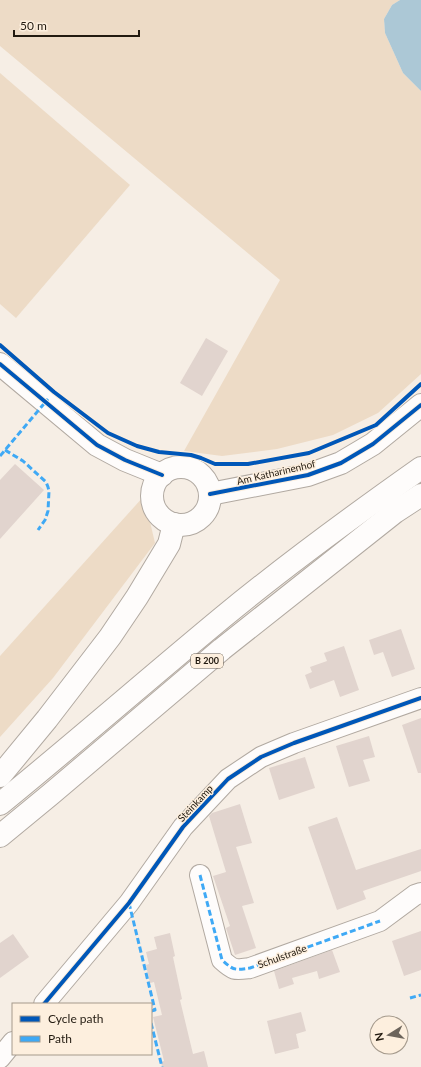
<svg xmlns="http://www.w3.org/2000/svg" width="421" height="1067" font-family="Lato,sans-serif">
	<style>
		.green { fill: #eddbc6 }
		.water { fill: #acc8d6 }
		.building { fill: #e1d4ce }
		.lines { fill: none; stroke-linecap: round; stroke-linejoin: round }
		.minor-casing { stroke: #b1a9a1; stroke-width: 22 }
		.tertiary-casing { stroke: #b1a9a1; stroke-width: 24 }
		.secondary-casing { stroke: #b1a9a1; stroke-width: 24 }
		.trunk-casing { stroke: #b1a9a1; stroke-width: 24 }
		.minor { stroke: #fefcfb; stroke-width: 20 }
		.tertiary { stroke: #fefcfb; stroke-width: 22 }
		.secondary { stroke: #fefcfb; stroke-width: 22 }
		.trunk { stroke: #fefcfb; stroke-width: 22 }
		.quiet { stroke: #3fa9f5; stroke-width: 3; stroke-dasharray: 6 3; stroke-linecap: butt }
		.cycleway-casing { stroke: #fdefde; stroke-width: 6 }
		.cycleway { stroke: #0057b8; stroke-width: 4 }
		.labels { text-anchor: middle; stroke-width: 3; stroke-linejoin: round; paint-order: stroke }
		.shield { fill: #fdefde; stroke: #645a4e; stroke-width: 1 }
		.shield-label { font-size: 9px; font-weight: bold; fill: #221a10 }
		.street-label { font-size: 10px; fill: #221a10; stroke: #fdefde }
	</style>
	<rect width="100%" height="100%" fill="#f6eee5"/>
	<g class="green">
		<path d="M 0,0 L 400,0 L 392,5 L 384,19 L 385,33 L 403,73 L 421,91 L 421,374 L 378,413 L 333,435 L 277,449 L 222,456 L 184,451 L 280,280 L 0,46 Z"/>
		<path d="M 0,73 L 130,185 L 16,318 L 0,304 Z"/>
		<path d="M 144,496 L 155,543 L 53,678 L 0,737 L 0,656 Z"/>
	</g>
	<path class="water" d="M 400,0 L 421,0 L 421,91 L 403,73 L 385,33 L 384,19 L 392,5 Z"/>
	<g class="building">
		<path d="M 206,338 L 228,351 L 202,396 L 180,383 Z"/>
		<path d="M 15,464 L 44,490 L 0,539 L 0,480 Z"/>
		<path d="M 401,629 L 415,669 L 392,677 L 383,652 L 374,655 L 369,640 Z"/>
		<path d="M 344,646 L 359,690 L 340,697 L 334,680 L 310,689 L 305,675 L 312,672 L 310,667 L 327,661 L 324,653 Z"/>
		<path d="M 421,718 L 421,773 L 418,773 L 402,725 Z"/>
		<path d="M 369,736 L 375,757 L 363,760 L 370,781 L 349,787 L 336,746 Z"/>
		<path d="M 305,757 L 315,788 L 279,800 L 269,768 Z"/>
		<path d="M 240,804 L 252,843 L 236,847 L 254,903 L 242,906 L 256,948 L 235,955 L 226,928 L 230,926 L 213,876 L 226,872 L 209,816 L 212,813 Z"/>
		<path d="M 337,817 L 356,870 L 421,849 L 421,871 L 363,891 L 366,899 L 337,910 L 308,827 Z"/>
		<path d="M 421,931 L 421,970 L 404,976 L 392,941 Z"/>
		<path d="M 170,933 L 175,956 L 173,957 L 182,999 L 180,1000 L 193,1054 L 204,1051 L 208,1067 L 162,1067 L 161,1062 L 164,1061 L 153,1017 L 162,1015 L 154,982 L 150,983 L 146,965 L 149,964 L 146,952 L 157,949 L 154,937 Z"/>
		<path d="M 13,934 L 29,957 L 0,978 L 0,943 Z"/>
		<path d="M 332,950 L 340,972 L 319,979 L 317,971 L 292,978 L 294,984 L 279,989 L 274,971 Z"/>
		<path d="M 301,1012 L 306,1031 L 296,1034 L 299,1048 L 275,1054 L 267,1021 Z"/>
	</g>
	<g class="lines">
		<g class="minor-casing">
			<g id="minor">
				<path d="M 200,875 L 222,960 C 234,971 235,970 250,968 L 380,921 L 415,895 L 421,893"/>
				<path d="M 44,1004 L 129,903 L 183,827 L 228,779 L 261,757 L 294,743 L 421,698"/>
				<path d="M 0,1058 L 13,1042"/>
			</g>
		</g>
		<g class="tertiary-casing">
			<path id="tertiary" d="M 0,364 L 97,445 L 125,460 L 162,475"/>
		</g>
		<g class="secondary-casing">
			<g id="secondary">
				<circle cx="181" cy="496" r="29"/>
				<path d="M 210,494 L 308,475 L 341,463 L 373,444 L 421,405"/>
			</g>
		</g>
		<g class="trunk-casing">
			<g id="trunk">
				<path d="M 0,776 L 47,719 L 110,637 L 137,597 L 169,544 L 174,524"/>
				<path d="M 0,804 C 75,743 148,679 223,617 C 286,565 353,516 421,468"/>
				<path d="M 0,836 L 51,794 L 222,649 L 395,512 L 421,495"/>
			</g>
		</g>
		<use href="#minor" class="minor"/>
		<use href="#tertiary" class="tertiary"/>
		<use href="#secondary" class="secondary"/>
		<use href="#trunk" class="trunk"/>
		<g class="quiet">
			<path d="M 5,450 L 23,461 L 46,482 L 48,487 L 49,491 L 48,511 L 45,520 L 38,530"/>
			<path d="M 0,456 L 48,399"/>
			<path d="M 200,875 L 222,960 C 234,971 235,970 250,968 L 380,921"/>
			<path d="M 129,903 L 155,1010 L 151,1011"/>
			<path d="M 410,998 L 421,995"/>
			<path d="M 151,1023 L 162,1067"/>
		</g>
		<g class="cycleway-casing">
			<g id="cycleway">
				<path d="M 0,345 L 54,392 L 108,433 L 137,446 L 159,452 L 191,455 L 201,458 L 215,464 L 248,464 L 309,453 L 376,425 L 421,384"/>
				<path d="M 0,364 L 97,445 L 125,460 L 162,475"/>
				<path d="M 210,494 L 308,475 L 341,463 L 373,444 L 421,405"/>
				<path d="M 44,1004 L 129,903 L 183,827 L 228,779 L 261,757 L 294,743 L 421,698"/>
			</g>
		</g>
		<use href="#cycleway" class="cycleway"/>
	</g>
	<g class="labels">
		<rect class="shield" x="191" y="654" width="32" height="14" rx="3"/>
		<g class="shield-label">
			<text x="207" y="664">B 200</text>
		</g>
		<g class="street-label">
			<text transform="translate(276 472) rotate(-13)" y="4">Am Katharinenhof</text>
			<text transform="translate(195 803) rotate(-47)" y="4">Steinkamp</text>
			<text transform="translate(282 956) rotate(-20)" y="4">Schulstraße</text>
		</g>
	</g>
	<rect x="12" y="1003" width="140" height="52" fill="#fdefde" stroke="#a59a8c"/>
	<rect x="20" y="1016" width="20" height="6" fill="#0057b8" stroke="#a59a8c"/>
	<text x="48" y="1023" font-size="12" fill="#221a10">Cycle path</text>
	<rect x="20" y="1036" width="20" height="6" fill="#3fa9f5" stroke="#a59a8c"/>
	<text x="48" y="1043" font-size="12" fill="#221a10">Path</text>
	<g transform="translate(389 1035) rotate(259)"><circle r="19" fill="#fdefde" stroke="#a59a8c"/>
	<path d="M0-3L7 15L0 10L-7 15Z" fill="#6c645b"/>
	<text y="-6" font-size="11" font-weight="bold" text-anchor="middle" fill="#221a10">N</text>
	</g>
	<path d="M14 30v6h125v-6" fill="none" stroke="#221a10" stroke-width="2"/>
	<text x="20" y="30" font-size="12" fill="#221a10" stroke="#fdefde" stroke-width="3" paint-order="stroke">50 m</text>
</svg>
